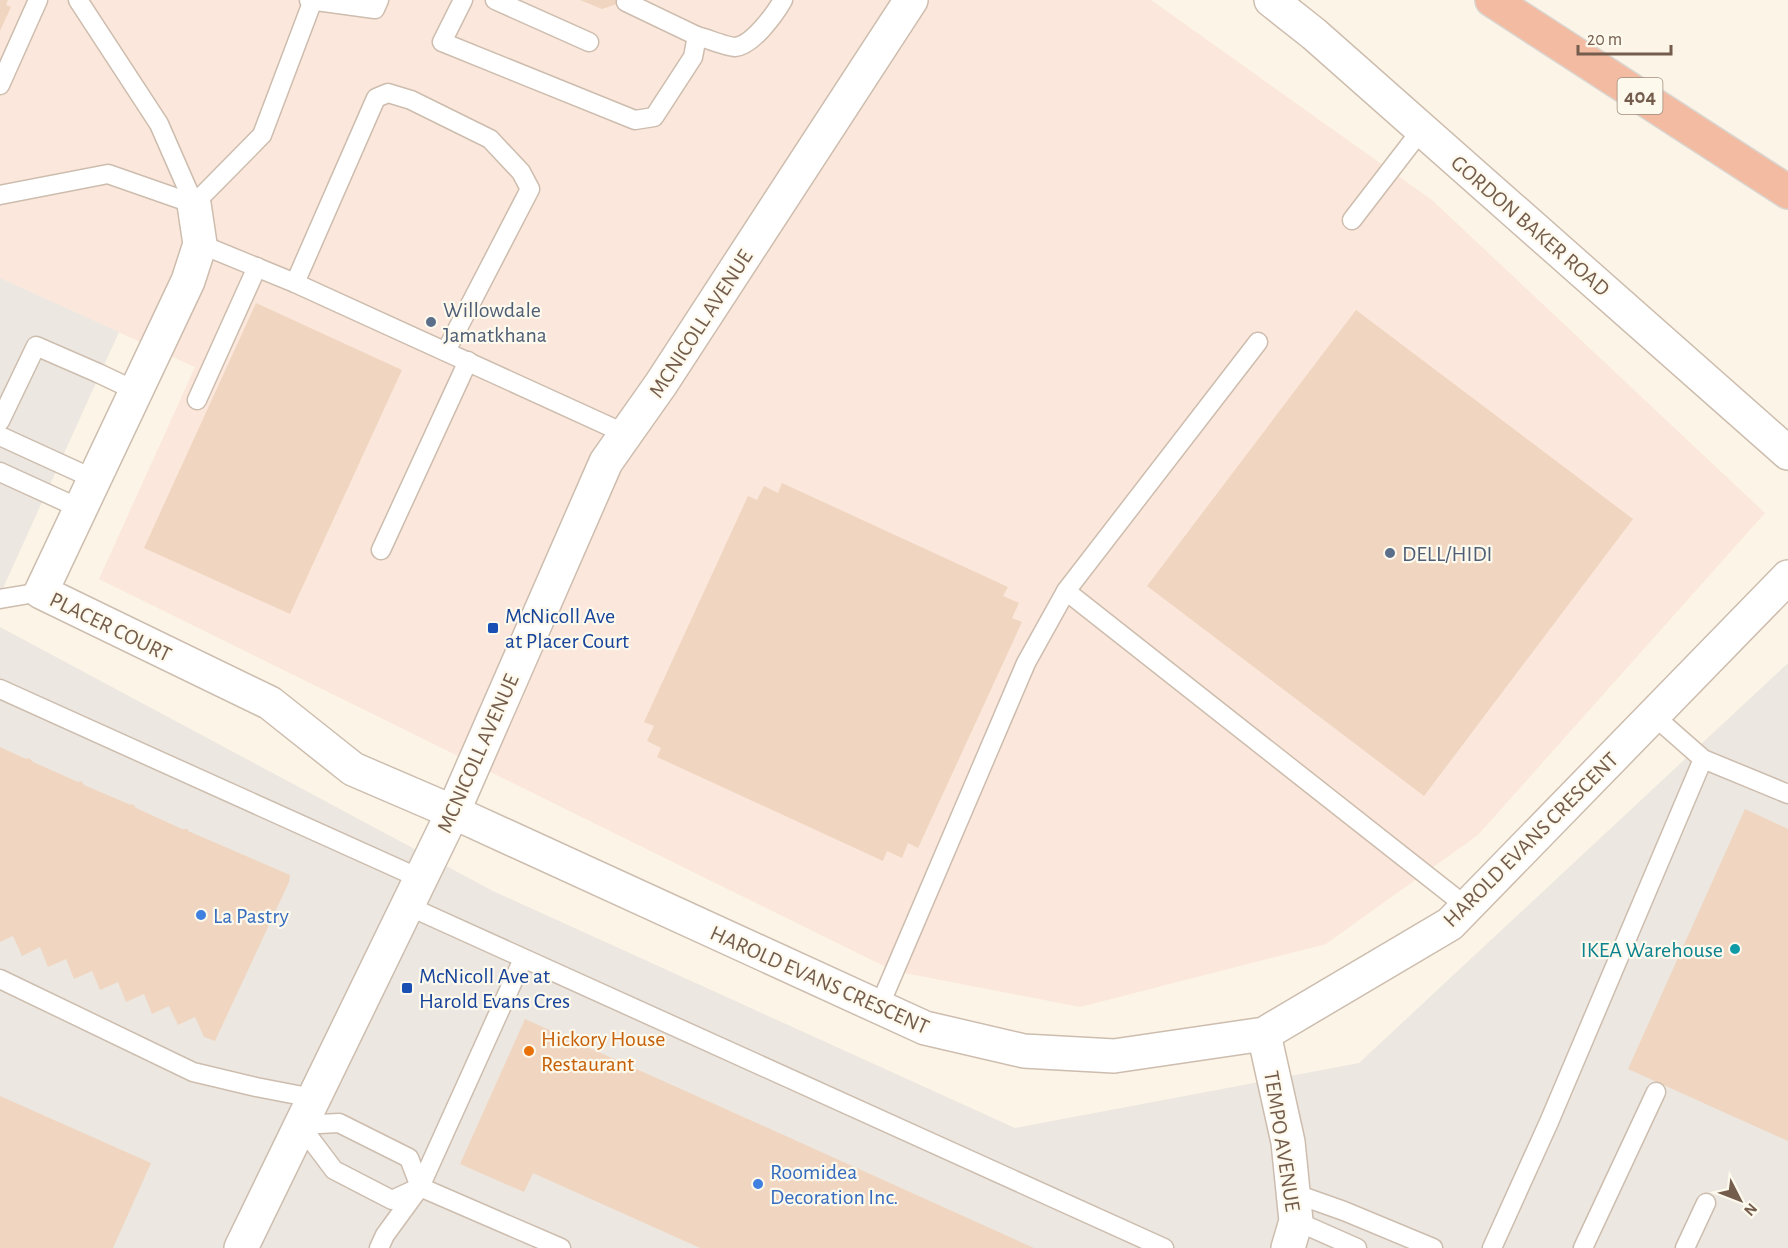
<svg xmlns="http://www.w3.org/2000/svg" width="1788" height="1248" font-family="'Alegreya Sans',sans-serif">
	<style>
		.commercial { fill: #fbe7db }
		.industrial { fill: #ece7e0 }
		.building { fill: #f0d6c0 }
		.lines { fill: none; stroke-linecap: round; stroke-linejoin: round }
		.service-casing { stroke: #cdbdae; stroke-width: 21 }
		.minor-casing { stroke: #cdbdae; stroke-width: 36 }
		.tertiary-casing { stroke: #cdbdae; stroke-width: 36 }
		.motorway-casing { stroke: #dbd5d0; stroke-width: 36 }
		.service { stroke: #fff; stroke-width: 18 }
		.minor { stroke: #fff; stroke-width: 33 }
		.tertiary { stroke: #fff; stroke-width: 33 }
		.motorway { stroke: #f3bba1; stroke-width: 33 }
		.service-dot { fill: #5c6f8a; stroke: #fef9ed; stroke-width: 2 }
		.transit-dot { fill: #1a4fb4; stroke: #fef9ed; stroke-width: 2 }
		.shop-dot { fill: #3f7fe0; stroke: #fef9ed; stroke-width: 2 }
		.culture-dot { fill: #0f9aa8; stroke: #fef9ed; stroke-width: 2 }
		.food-dot { fill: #e8710a; stroke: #fef9ed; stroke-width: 2 }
		.labels { text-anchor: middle; stroke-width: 4.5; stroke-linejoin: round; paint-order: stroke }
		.shield { fill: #fef9ed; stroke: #9d8c7c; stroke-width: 1.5 }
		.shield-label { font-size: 21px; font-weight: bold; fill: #745d4c }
		.street-label { font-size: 22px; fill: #745d4c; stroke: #fef9ed }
		.service-label { font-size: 22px; fill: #4e5e75; stroke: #fef9ed; text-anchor: start }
		.transit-label { font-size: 22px; fill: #164399; stroke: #fef9ed; text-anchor: start }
		.shop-label { font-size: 22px; fill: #366cbe; stroke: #fef9ed; text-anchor: start }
		.culture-label { font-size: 22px; fill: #0d838f; stroke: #fef9ed; text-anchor: end }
		.food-label { font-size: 22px; fill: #c56008; stroke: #fef9ed; text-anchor: start }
	</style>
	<rect width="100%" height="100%" fill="#fcf5e7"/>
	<path class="commercial" d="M 0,0 L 1151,0 L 1432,200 L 1765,513 L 1478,835 L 1326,944 L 1080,1007 L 894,971 L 99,579 L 195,367 L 0,278 Z"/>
	<g class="industrial">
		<path d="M 0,278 L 119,332 L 0,595 Z"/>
		<path d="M 0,627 L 493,891 L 1015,1128 L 1359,1063 L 1788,663 L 1788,1248 L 0,1248 Z"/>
	</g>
	<g class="building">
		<path d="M 0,0 L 8,0 L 6,5 L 11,7 L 0,31 Z"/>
		<path d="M 580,0 L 629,0 L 602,9 Z"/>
		<path d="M 256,303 L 402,370 L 290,614 L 144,548 Z"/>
		<path d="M 1356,310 L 1633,519 L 1424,796 L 1147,586 Z"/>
		<path d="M 782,483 L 1008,587 L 1003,596 L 1019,603 L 1012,618 L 1022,622 L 918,848 L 908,843 L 902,858 L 887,851 L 883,861 L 657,757 L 661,748 L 647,741 L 654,726 L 644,722 L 748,496 L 757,500 L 764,486 L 778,493 Z"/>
		<path d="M 0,747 L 26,759 L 29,758 L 33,762 L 78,782 L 81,781 L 84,785 L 131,805 L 133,804 L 136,808 L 182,829 L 188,829 L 188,831 L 290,875 L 289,882 L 215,1041 L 204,1037 L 195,1017 L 178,1025 L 169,1006 L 152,1014 L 144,994 L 126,1002 L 118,982 L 100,990 L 92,971 L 74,979 L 66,959 L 48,967 L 40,947 L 22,956 L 13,936 L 0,942 Z"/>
		<path d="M 1745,809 L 1788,829 L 1788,1141 L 1628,1069 Z"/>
		<path d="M 525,1019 L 759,1124 L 1034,1248 L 700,1248 L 533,1173 L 524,1192 L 460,1164 Z"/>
		<path d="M 0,1096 L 151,1163 L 113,1248 L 0,1248 Z"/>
	</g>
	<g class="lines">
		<g class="service-casing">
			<g id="service">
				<path d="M 78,0 L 159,124 L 194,204"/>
				<path d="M 309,0 L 375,9 L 379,0"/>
				<path d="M 463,0 L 442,42 L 635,120 L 654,117 L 693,57 L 697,36 L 626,2"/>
				<path d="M 495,0 L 589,42"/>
				<path d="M 697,36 C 706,38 727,47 735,47 C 752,46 775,14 783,0"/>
				<path d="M 0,85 L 38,0"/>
				<path d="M 0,195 L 108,174 L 194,204"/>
				<path d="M 194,204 L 262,135 L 313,0"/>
				<path d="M 1352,220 L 1422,129"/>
				<path d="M 200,244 L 295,283 L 626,434"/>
				<path d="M 295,283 L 376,98 L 388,93 L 411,100 L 490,139 L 521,172 L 530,189 L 446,351"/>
				<path d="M 197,400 L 257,267"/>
				<path d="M 0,421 L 36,346 L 98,373 L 136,391"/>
				<path d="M 0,436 L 94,479"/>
				<path d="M 0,472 L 81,509"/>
				<path d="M 381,550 L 468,361"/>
				<path d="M 1066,591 L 1467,907"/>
				<path d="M 0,599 L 41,592"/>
				<path d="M 0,689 L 419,878"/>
				<path d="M 1653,715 L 1703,759 L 1788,794"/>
				<path d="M 406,905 L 1164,1248"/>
				<path d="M 0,979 L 193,1072 L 256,1087 L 313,1098"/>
				<path d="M 879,1007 L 1026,663 L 1066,591 L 1258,342"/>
				<path d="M 300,1125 L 339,1123 L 409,1158 L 420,1187 L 561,1248"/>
				<path d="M 300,1125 L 334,1170 L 392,1200 L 418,1188"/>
				<path d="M 1293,1193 L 1344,1211 L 1433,1248"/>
				<path d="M 1296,1221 L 1357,1248"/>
				<path d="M 379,1248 L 385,1235 L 420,1187 L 523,959"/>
				<path d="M 1492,1248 L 1549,1122 L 1703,759"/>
				<path d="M 1583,1248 L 1656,1092"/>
				<path d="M 1685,1248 L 1706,1203"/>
			</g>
		</g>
		<g class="minor-casing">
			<g id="minor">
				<path d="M 194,204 L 200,244 L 188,281 L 41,592 L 270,703 L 353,769 L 453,812"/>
				<path d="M 1264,1034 L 1288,1142 L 1296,1221 L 1288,1248"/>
			</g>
		</g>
		<g class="tertiary-casing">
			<g id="tertiary">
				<path d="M 1271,0 L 1314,34 L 1788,453"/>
				<path d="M 453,812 L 925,1028 L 1024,1051 L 1114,1056 L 1264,1034 L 1450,924 L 1788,577"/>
				<path d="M 241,1248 L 453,812 L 606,462 L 661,384 L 911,0"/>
			</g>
		</g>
		<g class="motorway-casing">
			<path id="motorway" d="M 1492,0 L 1788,192"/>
		</g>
		<use href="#service" class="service"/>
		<use href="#minor" class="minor"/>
		<use href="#tertiary" class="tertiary"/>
		<use href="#motorway" class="motorway"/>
	</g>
	<g class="service-dot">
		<circle cx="431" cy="322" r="6"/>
		<circle cx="1390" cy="553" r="6"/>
	</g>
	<g class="transit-dot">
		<rect x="487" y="622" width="12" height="12" rx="3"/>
		<rect x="401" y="982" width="12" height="12" rx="3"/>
	</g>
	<g class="shop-dot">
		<circle cx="201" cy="915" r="6"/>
		<circle cx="758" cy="1184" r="6"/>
	</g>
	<circle class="culture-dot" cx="1735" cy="949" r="6"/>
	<circle class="food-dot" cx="529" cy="1051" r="6"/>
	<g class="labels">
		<rect class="shield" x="1617.5" y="78" width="45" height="36" rx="4.5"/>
		<g class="shield-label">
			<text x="1640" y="103">404</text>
		</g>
		<g class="street-label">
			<text transform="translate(1531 225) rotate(41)" y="8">GORDON BAKER ROAD</text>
			<text transform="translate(700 323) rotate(-57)" y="8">MCNICOLL AVENUE</text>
			<text transform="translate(111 626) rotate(26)" y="8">PLACER COURT</text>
			<text transform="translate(477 753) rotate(-66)" y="8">MCNICOLL AVENUE</text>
			<text transform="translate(1530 839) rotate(-45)" y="8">HAROLD EVANS CRESCENT</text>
			<text transform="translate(820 979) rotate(24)" y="8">HAROLD EVANS CRESCENT</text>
			<text transform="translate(1283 1141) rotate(81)" y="8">TEMPO AVENUE</text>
		</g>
		<g class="service-label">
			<text x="443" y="317">Willowdale<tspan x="443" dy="25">Jamatkhana</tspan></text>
			<text x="1402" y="561">DELL/HIDI</text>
		</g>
		<g class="transit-label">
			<text x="505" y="623">McNicoll Ave<tspan x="505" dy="25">at Placer Court</tspan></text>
			<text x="419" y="983">McNicoll Ave at<tspan x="419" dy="25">Harold Evans Cres</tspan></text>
		</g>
		<g class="shop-label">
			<text x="213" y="923">La Pastry</text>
			<text x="770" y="1179">Roomidea<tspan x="770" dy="25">Decoration Inc.</tspan></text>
		</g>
		<g class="culture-label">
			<text x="1723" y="957">IKEA Warehouse</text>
		</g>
		<g class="food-label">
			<text x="541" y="1046">Hickory House<tspan x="541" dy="25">Restaurant</tspan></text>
		</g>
	</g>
	<g transform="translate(1740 1200) rotate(132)" stroke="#fef9ed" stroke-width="4.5" paint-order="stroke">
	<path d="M0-4.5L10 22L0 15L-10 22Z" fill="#745d4c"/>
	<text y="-9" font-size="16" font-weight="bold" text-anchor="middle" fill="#745d4c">N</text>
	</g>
	<path d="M1578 45v9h93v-9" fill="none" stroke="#745d4c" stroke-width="3"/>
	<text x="1587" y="45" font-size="18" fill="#745d4c" stroke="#fef9ed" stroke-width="4.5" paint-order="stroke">20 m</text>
</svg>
